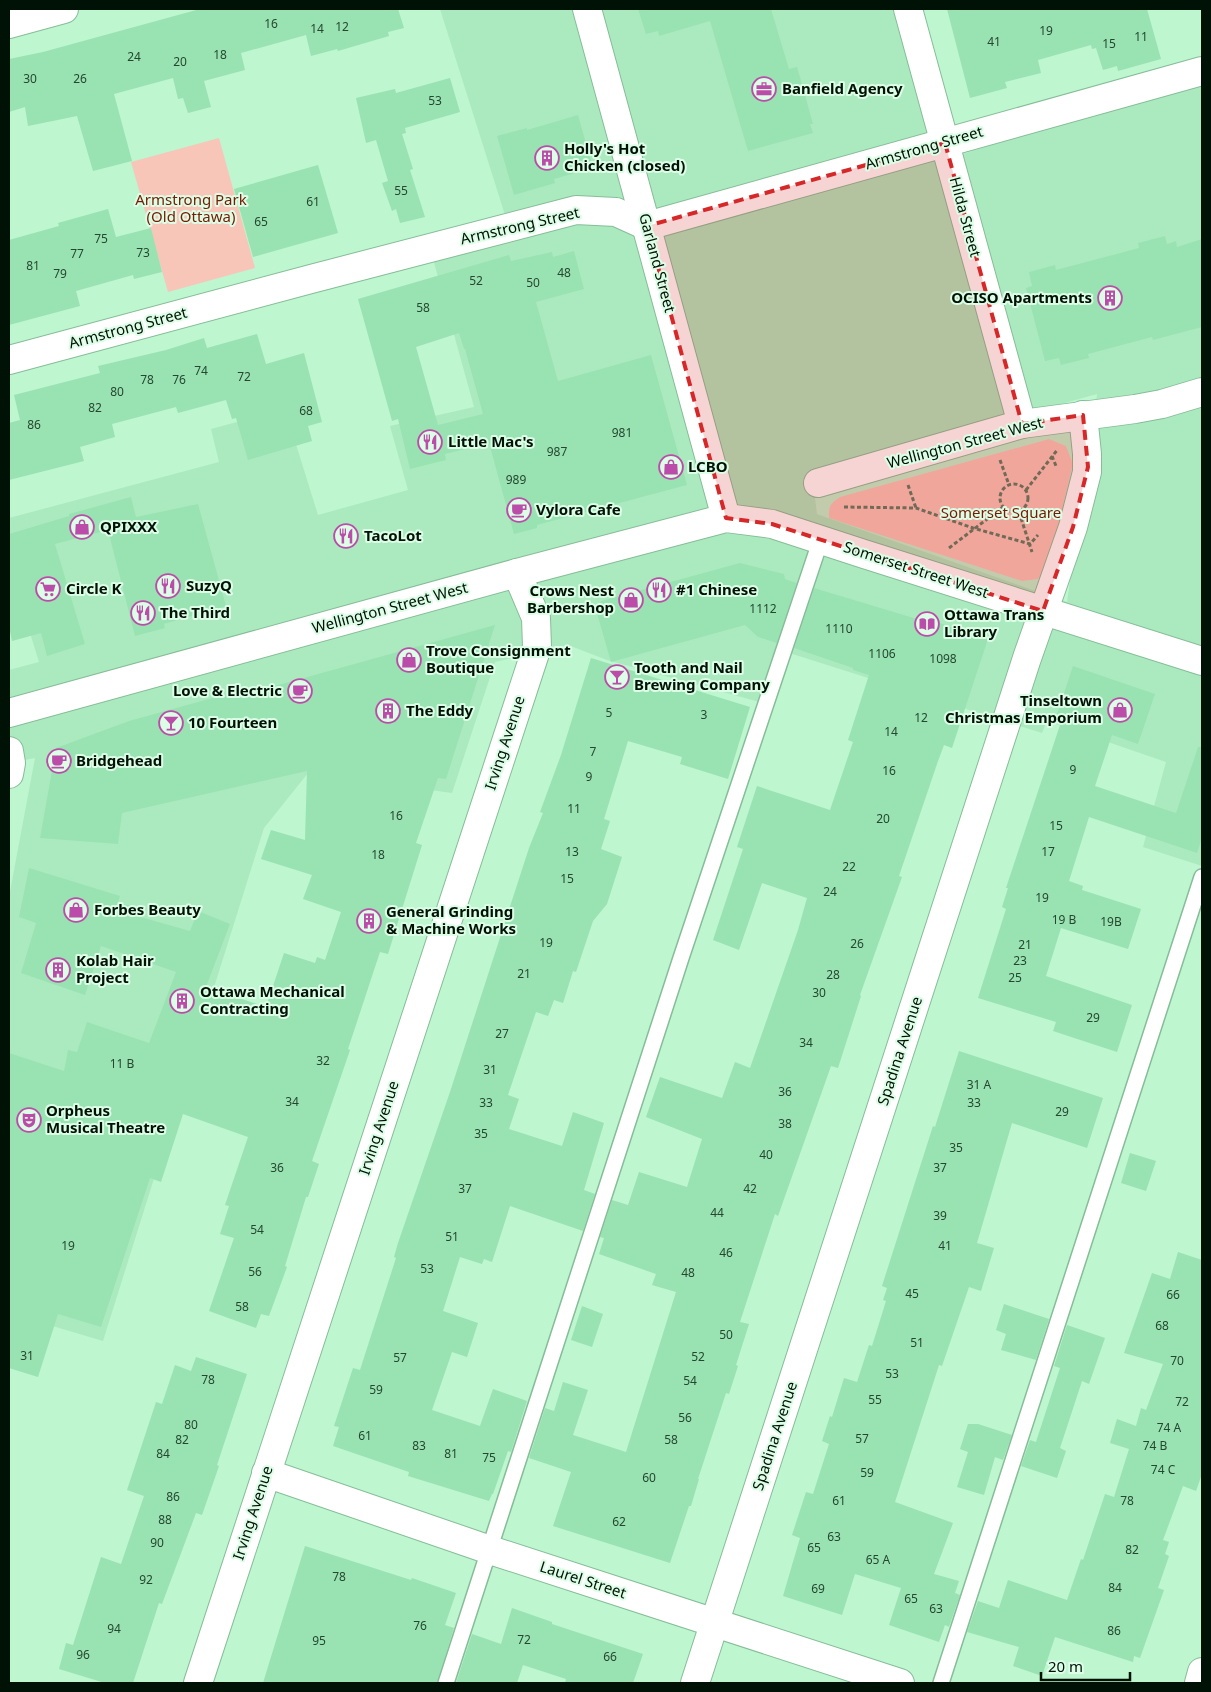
<svg xmlns="http://www.w3.org/2000/svg" width="1211" height="1692" font-family="'Noto Sans',sans-serif">
	<style>
		.built { fill: #abeabf; fill-rule: evenodd }
		.green { fill: #f8c6b9 }
		.building { fill: #98e3b1; fill-rule: evenodd }
		.lines { fill: none; stroke-linecap: round; stroke-linejoin: round }
		.service-casing { stroke: #86bd98; stroke-width: 18 }
		.minor-casing { stroke: #86bd98; stroke-width: 30 }
		.tertiary-casing { stroke: #86bd98; stroke-width: 30 }
		.secondary-casing { stroke: #86bd98; stroke-width: 30 }
		.path { stroke: #577b63; stroke-width: 3; stroke-dasharray: 4 2.5; stroke-linecap: butt }
		.service { stroke: #fff; stroke-width: 15 }
		.minor { stroke: #fff; stroke-width: 28 }
		.tertiary { stroke: #fff; stroke-width: 28 }
		.secondary { stroke: #fff; stroke-width: 28 }
		.marked { fill: #d62828; fill-opacity: 0.2; stroke: #d62828; stroke-width: 4; stroke-dasharray: 10 6; stroke-linejoin: round }
		.labels { text-anchor: middle; stroke-width: 4; stroke-linejoin: round; paint-order: stroke }
		.number-label { font-size: 12px; fill: #264631 }
		.poi-label { font-size: 15px; font-weight: bold; fill: #001206; stroke: #dcfde6; text-anchor: start }
		.street-label { font-size: 15px; fill: #001206; stroke: #dcfde6 }
		.park-label { font-size: 15px; fill: #781a01; stroke: #dcfde6 }
	</style>
	<rect width="100%" height="100%" fill="#bdf6cf"/>
	<path class="built" d="M 440,9 L 919,9 L 960,155 L 1202,77 L 1202,866 L 1143,847 L 1166,762 L 1047,721 L 1042,733 L 783,651 L 763,703 L 607,660 L 568,645 L 495,662 L 452,793 L 308,773 L 264,828 L 103,1341 L 9,1313 L 9,897 L 35,758 L 9,763 L 9,670 L 39,662 L 9,565 L 9,518 L 219,462 L 211,429 L 285,409 L 318,515 L 408,490 L 390,426 L 474,407 L 427,237 L 505,215 ZM 1097,394 L 1067,602 L 817,514 L 812,473 Z"/>
	<g class="green">
		<path d="M 219,138 L 255,268 L 168,292 L 131,162 Z"/>
		<path d="M 1049,439 L 1066,446 L 1073,464 L 1048,567 L 1038,579 L 1022,581 L 829,518 C 828,506 831,503 840,497 Z"/>
	</g>
	<g class="building">
		<path d="M 200,9 L 398,9 L 404,28 L 388,32 L 389,36 L 338,51 L 337,49 L 311,56 L 306,35 L 241,53 L 245,70 L 204,81 L 211,107 L 188,113 L 183,98 L 178,99 L 173,78 L 114,94 L 132,161 L 93,171 L 77,116 L 28,126 L 25,107 L 9,112 L 9,59 L 43,52 Z"/>
		<path d="M 638,9 L 771,9 L 789,69 L 797,67 L 800,77 L 813,124 L 810,124 L 813,133 L 748,151 L 710,21 L 659,36 L 658,31 L 646,34 Z"/>
		<path d="M 947,9 L 1147,9 L 1161,59 L 1118,71 L 1117,66 L 1103,70 L 1096,48 L 1092,49 L 1091,45 L 1038,60 L 1041,73 L 1005,82 L 1007,88 L 970,98 Z"/>
		<path d="M 450,78 L 460,112 L 405,128 L 406,133 L 402,134 L 413,169 L 410,170 L 425,217 L 400,223 L 396,209 L 392,211 L 382,183 L 388,181 L 376,140 L 366,143 L 356,98 L 395,89 L 396,93 Z"/>
		<path d="M 578,115 L 593,168 L 554,179 L 555,183 L 514,195 L 497,136 L 527,128 L 527,130 Z"/>
		<path d="M 318,165 L 338,233 L 253,257 L 234,189 Z"/>
		<path d="M 108,209 L 116,237 L 151,228 L 162,272 L 134,279 L 133,275 L 76,291 L 80,306 L 9,325 L 9,240 L 59,226 L 58,223 Z"/>
		<path d="M 1165,236 L 1167,244 L 1176,241 L 1177,247 L 1202,239 L 1202,327 L 1153,340 L 1152,337 L 1088,354 L 1089,358 L 1061,365 L 1059,358 L 1045,361 L 1026,288 L 1032,286 L 1029,272 L 1055,265 L 1056,270 L 1139,248 L 1138,243 Z"/>
		<path d="M 574,251 L 584,289 L 536,302 L 558,381 L 651,355 L 687,485 L 537,525 L 537,528 L 514,534 L 489,443 L 445,454 L 446,460 L 410,469 L 398,419 L 392,421 L 358,299 L 509,255 L 511,261 L 552,252 L 553,257 ZM 459,333 L 464,349 L 465,349 L 483,414 L 438,425 L 416,347 Z"/>
		<path d="M 257,334 L 266,364 L 304,353 L 322,422 L 308,426 L 312,441 L 248,460 L 236,418 L 232,419 L 226,400 L 178,413 L 176,407 L 112,424 L 115,437 L 80,447 L 84,461 L 9,480 L 9,423 L 20,420 L 14,395 L 100,373 L 98,366 L 166,350 L 204,338 L 207,348 Z"/>
		<path d="M 131,497 L 136,517 L 198,504 L 226,606 L 164,624 L 165,628 L 135,636 L 108,530 L 55,544 L 85,644 L 47,656 L 41,633 L 12,641 L 9,626 L 9,534 L 69,516 L 69,514 Z"/>
		<path d="M 740,563 L 784,574 L 785,579 L 797,583 L 777,643 L 758,637 L 745,625 L 611,662 L 596,610 L 601,601 Z"/>
		<path d="M 814,588 L 917,619 L 918,616 L 988,639 L 952,748 L 944,745 L 938,761 L 899,876 L 902,877 L 860,995 L 861,996 L 838,1068 L 831,1066 L 778,1216 L 775,1214 L 740,1322 L 749,1324 L 736,1365 L 738,1366 L 729,1394 L 726,1393 L 698,1479 L 699,1479 L 691,1506 L 689,1506 L 670,1563 L 553,1526 L 571,1472 L 529,1458 L 545,1408 L 554,1411 L 563,1382 L 588,1390 L 573,1435 L 626,1452 L 676,1292 L 652,1285 L 656,1274 L 599,1254 L 604,1238 L 600,1237 L 612,1200 L 628,1205 L 639,1172 L 687,1187 L 702,1139 L 646,1117 L 660,1077 L 722,1098 L 735,1062 L 750,1068 L 798,930 L 807,898 L 762,883 L 739,950 L 713,940 L 743,849 L 737,847 L 757,786 L 830,810 L 853,742 L 848,740 L 869,675 L 853,670 L 853,668 L 794,648 Z"/>
		<path d="M 495,625 L 446,779 L 438,778 L 416,843 L 422,845 L 388,954 L 380,952 L 348,1049 L 350,1050 L 312,1161 L 319,1164 L 308,1197 L 306,1197 L 285,1266 L 287,1267 L 269,1316 L 261,1314 L 256,1328 L 209,1311 L 234,1238 L 220,1234 L 229,1206 L 225,1205 L 248,1137 L 183,1114 L 161,1182 L 150,1178 L 101,1327 L 58,1314 L 38,1377 L 9,1368 L 9,1053 L 64,1071 L 68,1050 L 77,1052 L 87,1022 L 149,1043 L 176,972 L 101,946 L 85,995 L 21,973 L 36,923 L 19,917 L 29,868 L 120,896 L 118,903 L 133,906 L 130,914 L 190,931 L 198,911 L 230,924 L 206,987 L 266,1007 L 284,953 L 315,963 L 317,957 L 325,960 L 341,912 L 303,899 L 312,875 L 261,859 L 271,830 L 305,840 L 307,771 L 122,813 L 118,844 L 40,838 L 56,748 L 129,721 L 245,689 L 246,694 Z"/>
		<path d="M 591,658 L 750,707 L 728,779 L 680,764 L 682,757 L 628,741 L 604,819 L 610,821 L 601,849 L 622,857 L 607,904 L 593,921 L 576,972 L 573,971 L 563,1003 L 554,1000 L 548,1016 L 536,1012 L 508,1095 L 519,1099 L 509,1129 L 562,1146 L 573,1112 L 604,1123 L 584,1190 L 595,1194 L 583,1231 L 510,1206 L 492,1262 L 484,1259 L 482,1264 L 460,1257 L 443,1311 L 478,1323 L 467,1357 L 452,1352 L 432,1410 L 480,1426 L 493,1389 L 527,1401 L 511,1452 L 508,1451 L 493,1494 L 492,1494 L 489,1501 L 408,1476 L 409,1472 L 333,1446 L 339,1427 L 334,1426 L 353,1368 L 360,1370 L 396,1258 L 394,1257 L 398,1243 L 450,1092 L 529,848 L 543,813 L 540,812 L 561,755 Z"/>
		<path d="M 1073,666 L 1155,694 L 1138,744 L 1112,735 L 1095,786 L 1176,813 L 1198,747 L 1202,747 L 1202,838 L 1197,853 L 1089,817 L 1069,881 L 1083,886 L 1082,890 L 1141,909 L 1128,949 L 1061,928 L 1046,976 L 1132,1005 L 1117,1052 L 1053,1031 L 1056,1022 L 978,998 L 1006,909 L 1002,907 L 1008,888 L 1006,888 L 1062,719 L 1056,717 Z"/>
		<path d="M 959,1051 L 1103,1098 L 1087,1148 L 1012,1123 L 977,1243 L 994,1248 L 981,1291 L 969,1287 L 942,1366 L 939,1365 L 895,1502 L 953,1523 L 934,1574 L 959,1581 L 955,1593 L 960,1595 L 949,1627 L 945,1625 L 939,1642 L 889,1625 L 901,1588 L 855,1574 L 842,1615 L 783,1596 L 800,1538 L 792,1535 L 806,1492 L 813,1494 L 829,1444 L 822,1441 L 830,1416 L 832,1417 L 844,1378 L 857,1382 L 869,1345 L 872,1346 L 886,1301 L 883,1300 L 887,1288 L 882,1286 L 933,1126 L 935,1127 Z"/>
		<path d="M 1130,1153 L 1156,1161 L 1146,1191 L 1121,1183 Z"/>
		<path d="M 1178,1252 L 1202,1260 L 1202,1474 L 1196,1491 L 1183,1486 L 1163,1540 L 1169,1542 L 1165,1554 L 1169,1556 L 1158,1588 L 1164,1590 L 1140,1658 L 1134,1656 L 1133,1662 L 1055,1637 L 1042,1676 L 1013,1666 L 1019,1647 L 967,1632 L 978,1601 L 999,1608 L 1008,1580 L 1067,1600 L 1081,1559 L 1083,1560 L 1105,1494 L 1114,1497 L 1129,1449 L 1110,1443 L 1117,1419 L 1136,1426 L 1141,1408 L 1146,1410 L 1163,1364 L 1124,1353 L 1152,1273 L 1170,1279 Z"/>
		<path d="M 1004,1304 L 1049,1319 L 1036,1360 L 1001,1350 L 1006,1334 L 996,1330 Z"/>
		<path d="M 582,1306 L 603,1314 L 592,1347 L 571,1340 Z"/>
		<path d="M 1067,1325 L 1105,1338 L 1089,1384 L 1082,1381 L 1060,1448 L 1066,1451 L 1057,1478 L 1021,1466 L 1030,1440 L 1036,1442 L 1060,1368 L 1054,1366 Z"/>
		<path d="M 196,1357 L 247,1374 L 217,1465 L 219,1466 L 202,1515 L 196,1513 L 162,1604 L 159,1603 L 133,1683 L 105,1683 L 59,1669 L 66,1643 L 73,1645 L 101,1557 L 121,1564 L 144,1496 L 127,1490 L 156,1402 L 162,1404 L 175,1365 L 191,1371 Z"/>
		<path d="M 968,1424 L 978,1424 L 1012,1435 L 1003,1460 L 995,1457 L 984,1495 L 957,1487 L 968,1452 L 960,1449 Z"/>
		<path d="M 305,1546 L 411,1580 L 412,1578 L 456,1593 L 445,1625 L 454,1628 L 437,1683 L 263,1683 Z"/>
		<path d="M 512,1608 L 552,1622 L 552,1624 L 643,1654 L 633,1683 L 565,1683 L 566,1679 L 523,1665 L 517,1683 L 456,1683 L 472,1634 L 501,1644 Z"/>
	</g>
	<g class="lines">
		<g class="service-casing">
			<g id="service">
				<path d="M 446,1683 L 681,958 L 821,539"/>
				<path d="M 941,1683 L 1202,877"/>
			</g>
		</g>
		<g class="minor-casing">
			<g id="minor">
				<path d="M 587,9 L 726,518"/>
				<path d="M 908,9 L 1022,424"/>
				<path d="M 9,24 L 64,9"/>
				<path d="M 9,360 L 311,279 L 576,210 L 616,212 L 647,226 L 1202,71"/>
				<path d="M 818,483 L 1022,424 L 1135,409 L 1162,404 L 1202,392"/>
				<path d="M 9,751 L 11,763 L 9,774"/>
				<path d="M 266,1473 L 490,1550 L 900,1683"/>
				<path d="M 198,1683 L 537,647 L 536,618 L 517,573"/>
				<path d="M 695,1683 L 1027,658 L 1073,527 L 1087,472 L 1087,454 L 1083,415"/>
			</g>
		</g>
		<g class="tertiary-casing">
			<path id="tertiary" d="M 1199,1683 L 1202,1672"/>
		</g>
		<g class="secondary-casing">
			<path id="secondary" d="M 9,713 L 517,573 L 726,518 L 772,524 L 864,554 L 1202,661"/>
		</g>
		<g class="path">
			<path d="M 1052,456 L 1056,466"/>
			<path d="M 1000,460 L 1009,485"/>
			<circle cx="1014" cy="498" r="14"/>
			<path d="M 908,485 L 916,508"/>
			<path d="M 1026,490 L 1058,449"/>
			<path d="M 844,507 L 916,508 L 973,528 L 1030,544 L 1038,535"/>
			<path d="M 1019,512 L 1032,552"/>
			<path d="M 949,548 L 1003,507"/>
		</g>
		<use href="#service" class="service"/>
		<use href="#minor" class="minor"/>
		<use href="#tertiary" class="tertiary"/>
		<use href="#secondary" class="secondary"/>
	</g>
	<path class="marked" d="M 945,143 L 1022,424 L 1083,415 L 1088,467 L 1073,527 L 1043,611 L 772,524 L 726,518 L 647,226 Z"/>
	<defs>
		<g id="office-ring" transform="scale(1.25)"><circle r="9.5" fill="#dcfde6" stroke="#bc4ca9" stroke-width="1.5"/><path d="M-6-3h4V-5.5h4V-3h4V5H-6ZM-1-4.5V-3h2v-1.5ZM-6 0V1H6V0Z" fill="#bc4ca9"/></g>
		<g id="building-ring" transform="scale(1.25)"><circle r="9.5" fill="#dcfde6" stroke="#bc4ca9" stroke-width="1.5"/><path d="M-4-6H4V6H1V3H-1V6H-4ZM-2.5-4.3h1.7v1.8h-1.7ZM.8-4.3h1.7v1.8H.8ZM-2.5-1h1.7V.8h-1.7ZM.8-1h1.7V.8H.8Z" fill="#bc4ca9"/></g>
		<g id="restaurant-ring" transform="scale(1.25)"><circle r="9.5" fill="#dcfde6" stroke="#bc4ca9" stroke-width="1.5"/><path d="M-5-6h1v4h1v-4h1v4h1v-4h1v5L-1.5 .5V6h-2V.5L-5-1ZM5-6V6H3V1.5H1.5Q1.5-4 5-6Z" fill="#bc4ca9"/></g>
		<g id="shop-ring" transform="scale(1.25)"><circle r="9.5" fill="#dcfde6" stroke="#bc4ca9" stroke-width="1.5"/><path d="M-5-2.5h2.3a2.7 3.5 0 0 1 5.4 0H5L5.5 6h-11ZM-1.5-2.5h3a1.5 2.3 0 0 0-3 0Z" fill="#bc4ca9"/></g>
		<g id="cafe-ring" transform="scale(1.25)"><circle r="9.5" fill="#dcfde6" stroke="#bc4ca9" stroke-width="1.5"/><path d="M-5.5-4.5H6V0H3Q3 3.5 0 3.5H-2.5Q-5.5 3.5-5.5 0ZM3-3.2v2h1.7v-2ZM-6 4.5H4V6H-6Z" fill="#bc4ca9"/></g>
		<g id="supermarket-ring" transform="scale(1.25)"><circle r="9.5" fill="#dcfde6" stroke="#bc4ca9" stroke-width="1.5"/><path d="M-6-5.5h2.5l.6 2H6L4.5 2H-2.5L-4.4-4H-6ZM-1.5 3.2a1.3 1.3 0 1 0 .1 0ZM3 3.2a1.3 1.3 0 1 0 .1 0Z" fill="#bc4ca9"/></g>
		<g id="library-ring" transform="scale(1.25)"><circle r="9.5" fill="#dcfde6" stroke="#bc4ca9" stroke-width="1.5"/><path d="M-6-4Q-3-5.5-.7-3.5V5Q-3 3-6 4ZM6-4Q3-5.5 .7-3.5V5Q3 3 6 4Z" fill="#bc4ca9"/></g>
		<g id="bar-ring" transform="scale(1.25)"><circle r="9.5" fill="#dcfde6" stroke="#bc4ca9" stroke-width="1.5"/><path d="M-6-5H6L.8 .8V4.5H3.5V6h-7V4.5H-.8V.8Z" fill="#bc4ca9"/></g>
		<g id="theatre-ring" transform="scale(1.25)"><circle r="9.5" fill="#dcfde6" stroke="#bc4ca9" stroke-width="1.5"/><path d="M-5-5.5Q0-4 5-5.5V0Q5 5 0 6Q-5 5-5 0ZM-3.3-2.5H-1v1.5H-3.3ZM1-2.5H3.3v1.5H1ZM-2.8 1Q0 5.5 2.8 1Z" fill="#bc4ca9"/></g>
	</defs>
	<g fill-rule="evenodd">
		<use href="#office-ring" x="764" y="89"/>
		<use href="#building-ring" x="547" y="158"/>
		<use href="#building-ring" x="1110" y="298"/>
		<use href="#restaurant-ring" x="430" y="442"/>
		<use href="#shop-ring" x="671" y="467"/>
		<use href="#cafe-ring" x="519" y="510"/>
		<use href="#shop-ring" x="82" y="527"/>
		<use href="#restaurant-ring" x="346" y="536"/>
		<use href="#restaurant-ring" x="168" y="586"/>
		<use href="#supermarket-ring" x="48" y="589"/>
		<use href="#restaurant-ring" x="659" y="590"/>
		<use href="#shop-ring" x="631" y="600"/>
		<use href="#restaurant-ring" x="143" y="613"/>
		<use href="#library-ring" x="927" y="624"/>
		<use href="#shop-ring" x="409" y="660"/>
		<use href="#bar-ring" x="617" y="677"/>
		<use href="#cafe-ring" x="300" y="691"/>
		<use href="#shop-ring" x="1120" y="710"/>
		<use href="#building-ring" x="388" y="711"/>
		<use href="#bar-ring" x="171" y="723"/>
		<use href="#cafe-ring" x="59" y="761"/>
		<use href="#shop-ring" x="76" y="910"/>
		<use href="#building-ring" x="369" y="921"/>
		<use href="#building-ring" x="58" y="970"/>
		<use href="#building-ring" x="182" y="1001"/>
		<use href="#theatre-ring" x="29" y="1120"/>
	</g>
	<g class="labels">
		<g class="number-label">
			<text x="271" y="28">16</text>
			<text x="342" y="31">12</text>
			<text x="317" y="33">14</text>
			<text x="1046" y="35">19</text>
			<text x="1141" y="41">11</text>
			<text x="994" y="46">41</text>
			<text x="1109" y="48">15</text>
			<text x="220" y="59">18</text>
			<text x="134" y="61">24</text>
			<text x="180" y="66">20</text>
			<text x="30" y="83">30</text>
			<text x="80" y="83">26</text>
			<text x="435" y="105">53</text>
			<text x="401" y="195">55</text>
			<text x="313" y="206">61</text>
			<text x="261" y="226">65</text>
			<text x="101" y="243">75</text>
			<text x="143" y="257">73</text>
			<text x="77" y="258">77</text>
			<text x="33" y="270">81</text>
			<text x="564" y="277">48</text>
			<text x="60" y="278">79</text>
			<text x="476" y="285">52</text>
			<text x="533" y="287">50</text>
			<text x="423" y="312">58</text>
			<text x="201" y="375">74</text>
			<text x="244" y="381">72</text>
			<text x="147" y="384">78</text>
			<text x="179" y="384">76</text>
			<text x="117" y="396">80</text>
			<text x="95" y="412">82</text>
			<text x="306" y="415">68</text>
			<text x="34" y="429">86</text>
			<text x="622" y="437">981</text>
			<text x="557" y="456">987</text>
			<text x="516" y="484">989</text>
			<text x="763" y="613">1112</text>
			<text x="839" y="633">1110</text>
			<text x="882" y="658">1106</text>
			<text x="943" y="663">1098</text>
			<text x="609" y="717">5</text>
			<text x="704" y="719">3</text>
			<text x="921" y="722">12</text>
			<text x="891" y="736">14</text>
			<text x="593" y="756">7</text>
			<text x="1073" y="774">9</text>
			<text x="889" y="775">16</text>
			<text x="589" y="781">9</text>
			<text x="574" y="813">11</text>
			<text x="396" y="820">16</text>
			<text x="883" y="823">20</text>
			<text x="1056" y="830">15</text>
			<text x="572" y="856">13</text>
			<text x="1048" y="856">17</text>
			<text x="378" y="859">18</text>
			<text x="849" y="871">22</text>
			<text x="567" y="883">15</text>
			<text x="830" y="896">24</text>
			<text x="1042" y="902">19</text>
			<text x="1064" y="924">19 B</text>
			<text x="1111" y="926">19B</text>
			<text x="546" y="947">19</text>
			<text x="857" y="948">26</text>
			<text x="1025" y="949">21</text>
			<text x="1020" y="965">23</text>
			<text x="524" y="978">21</text>
			<text x="833" y="979">28</text>
			<text x="1015" y="982">25</text>
			<text x="819" y="997">30</text>
			<text x="1093" y="1022">29</text>
			<text x="502" y="1038">27</text>
			<text x="806" y="1047">34</text>
			<text x="323" y="1065">32</text>
			<text x="122" y="1068">11 B</text>
			<text x="490" y="1074">31</text>
			<text x="979" y="1089">31 A</text>
			<text x="785" y="1096">36</text>
			<text x="292" y="1106">34</text>
			<text x="486" y="1107">33</text>
			<text x="974" y="1107">33</text>
			<text x="1062" y="1116">29</text>
			<text x="785" y="1128">38</text>
			<text x="481" y="1138">35</text>
			<text x="956" y="1152">35</text>
			<text x="766" y="1159">40</text>
			<text x="277" y="1172">36</text>
			<text x="940" y="1172">37</text>
			<text x="465" y="1193">37</text>
			<text x="750" y="1193">42</text>
			<text x="717" y="1217">44</text>
			<text x="940" y="1220">39</text>
			<text x="257" y="1234">54</text>
			<text x="452" y="1241">51</text>
			<text x="68" y="1250">19</text>
			<text x="945" y="1250">41</text>
			<text x="726" y="1257">46</text>
			<text x="427" y="1273">53</text>
			<text x="255" y="1276">56</text>
			<text x="688" y="1277">48</text>
			<text x="912" y="1298">45</text>
			<text x="1173" y="1299">66</text>
			<text x="242" y="1311">58</text>
			<text x="1162" y="1330">68</text>
			<text x="726" y="1339">50</text>
			<text x="917" y="1347">51</text>
			<text x="27" y="1360">31</text>
			<text x="698" y="1361">52</text>
			<text x="400" y="1362">57</text>
			<text x="1177" y="1365">70</text>
			<text x="892" y="1378">53</text>
			<text x="208" y="1384">78</text>
			<text x="690" y="1385">54</text>
			<text x="376" y="1394">59</text>
			<text x="875" y="1404">55</text>
			<text x="1182" y="1406">72</text>
			<text x="685" y="1422">56</text>
			<text x="191" y="1429">80</text>
			<text x="1169" y="1432">74 A</text>
			<text x="365" y="1440">61</text>
			<text x="862" y="1443">57</text>
			<text x="182" y="1444">82</text>
			<text x="671" y="1444">58</text>
			<text x="419" y="1450">83</text>
			<text x="1155" y="1450">74 B</text>
			<text x="163" y="1458">84</text>
			<text x="451" y="1458">81</text>
			<text x="489" y="1462">75</text>
			<text x="1163" y="1474">74 C</text>
			<text x="867" y="1477">59</text>
			<text x="649" y="1482">60</text>
			<text x="173" y="1501">86</text>
			<text x="839" y="1505">61</text>
			<text x="1127" y="1505">78</text>
			<text x="165" y="1524">88</text>
			<text x="619" y="1526">62</text>
			<text x="834" y="1541">63</text>
			<text x="157" y="1547">90</text>
			<text x="814" y="1552">65</text>
			<text x="1132" y="1554">82</text>
			<text x="878" y="1564">65 A</text>
			<text x="339" y="1581">78</text>
			<text x="146" y="1584">92</text>
			<text x="1115" y="1592">84</text>
			<text x="818" y="1593">69</text>
			<text x="911" y="1603">65</text>
			<text x="936" y="1613">63</text>
			<text x="420" y="1630">76</text>
			<text x="114" y="1633">94</text>
			<text x="1114" y="1635">86</text>
			<text x="524" y="1644">72</text>
			<text x="319" y="1645">95</text>
			<text x="83" y="1659">96</text>
			<text x="610" y="1661">66</text>
		</g>
		<g class="poi-label">
			<text x="782" y="94">Banfield Agency</text>
			<text x="564" y="154">Holly's Hot<tspan x="564" dy="17">Chicken (closed)</tspan></text>
			<text x="1092" y="303" text-anchor="end">OCISO Apartments</text>
			<text x="448" y="447">Little Mac's</text>
			<text x="688" y="472">LCBO</text>
			<text x="536" y="515">Vylora Cafe</text>
			<text x="100" y="532">QPIXXX</text>
			<text x="364" y="541">TacoLot</text>
			<text x="186" y="591">SuzyQ</text>
			<text x="66" y="594">Circle K</text>
			<text x="676" y="595">#1 Chinese</text>
			<text x="614" y="596" text-anchor="end">Crows Nest<tspan x="614" dy="17">Barbershop</tspan></text>
			<text x="160" y="618">The Third</text>
			<text x="944" y="620">Ottawa Trans<tspan x="944" dy="17">Library</tspan></text>
			<text x="426" y="656">Trove Consignment<tspan x="426" dy="17">Boutique</tspan></text>
			<text x="634" y="673">Tooth and Nail<tspan x="634" dy="17">Brewing Company</tspan></text>
			<text x="282" y="696" text-anchor="end">Love &amp; Electric</text>
			<text x="1102" y="706" text-anchor="end">Tinseltown<tspan x="1102" dy="17">Christmas Emporium</tspan></text>
			<text x="406" y="716">The Eddy</text>
			<text x="188" y="728">10 Fourteen</text>
			<text x="76" y="766">Bridgehead</text>
			<text x="94" y="915">Forbes Beauty</text>
			<text x="386" y="917">General Grinding<tspan x="386" dy="17">&amp; Machine Works</tspan></text>
			<text x="76" y="966">Kolab Hair<tspan x="76" dy="17">Project</tspan></text>
			<text x="200" y="997">Ottawa Mechanical<tspan x="200" dy="17">Contracting</tspan></text>
			<text x="46" y="1116">Orpheus<tspan x="46" dy="17">Musical Theatre</tspan></text>
		</g>
		<g class="street-label">
			<text transform="translate(924 148) rotate(-16)" y="5">Armstrong Street</text>
			<text transform="translate(965 217) rotate(75)" y="5">Hilda Street</text>
			<text transform="translate(520 226) rotate(-13)" y="5">Armstrong Street</text>
			<text transform="translate(657 263) rotate(75)" y="5">Garland Street</text>
			<text transform="translate(128 328) rotate(-15)" y="5">Armstrong Street</text>
			<text transform="translate(965 443) rotate(-15)" y="5">Wellington Street West</text>
			<text transform="translate(916 570) rotate(18)" y="5">Somerset Street West</text>
			<text transform="translate(390 608) rotate(-15)" y="5">Wellington Street West</text>
			<text transform="translate(505 743) rotate(-72)" y="5">Irving Avenue</text>
			<text transform="translate(900 1051) rotate(-72)" y="5">Spadina Avenue</text>
			<text transform="translate(379 1128) rotate(-72)" y="5">Irving Avenue</text>
			<text transform="translate(775 1436) rotate(-72)" y="5">Spadina Avenue</text>
			<text transform="translate(253 1513) rotate(-72)" y="5">Irving Avenue</text>
			<text transform="translate(583 1580) rotate(18)" y="5">Laurel Street</text>
		</g>
		<g class="park-label">
			<text x="191" y="205">Armstrong Park<tspan x="191" dy="17">(Old Ottawa)</tspan></text>
			<text x="1001" y="518">Somerset Square</text>
		</g>
	</g>
	<rect width="1211" height="1692" fill="none" stroke="#001206" stroke-width="20"/>
	<path d="M1041 1672v8h89v-8" fill="none" stroke="#001206" stroke-width="2.5"/>
	<text x="1048" y="1672" font-size="15" fill="#001206" stroke="#dcfde6" stroke-width="4" paint-order="stroke">20 m</text>
</svg>
